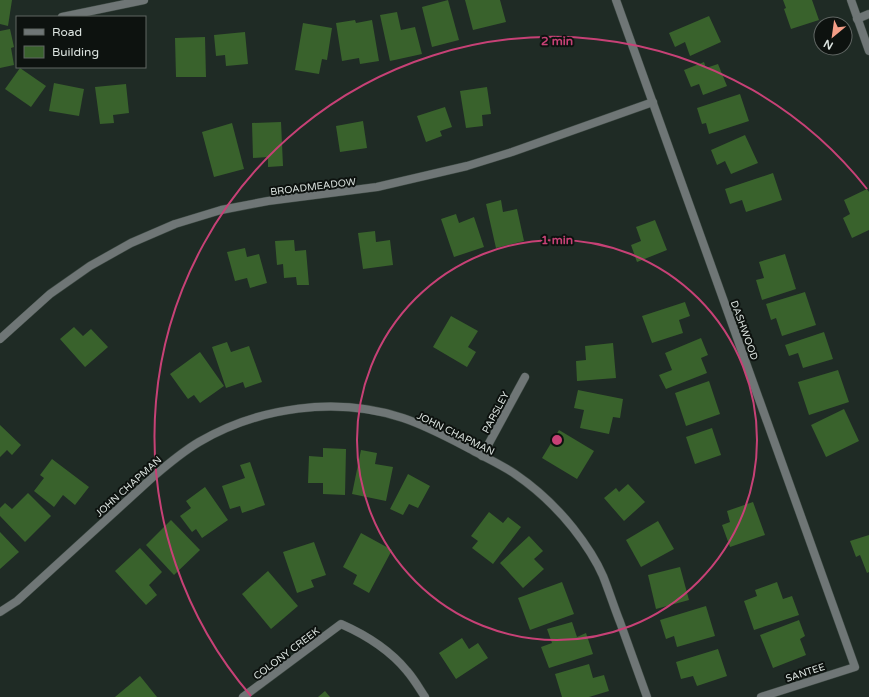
<svg xmlns="http://www.w3.org/2000/svg" width="869" height="697" font-family="'Varela Round',sans-serif">
	<style>
		.building { fill: #39622c }
		.lines { fill: none; stroke-linecap: round; stroke-linejoin: round }
		.minor-casing { stroke: #3d4943; stroke-width: 9 }
		.minor { stroke: #6f7676; stroke-width: 8 }
		.ring { fill: none; stroke: #c74176; stroke-width: 2 }
		.labels { text-anchor: middle; stroke-width: 4; stroke-linejoin: round; paint-order: stroke }
		.street-label { font-size: 10px; fill: #dce4e0; stroke: #0d120f }
		.centre { fill: #c74176; stroke: #0d120f; stroke-width: 2 }
		.ring-label { font-size: 12px; text-anchor: middle; font-weight: bold; fill: #c74176; stroke: #0d120f; stroke-width: 4; stroke-linejoin: round; paint-order: stroke }
	</style>
	<rect width="100%" height="100%" fill="#1f2b25"/>
	<g class="building">
		<path d="M 0,0 L 12,0 L 8,26 L 0,24 Z"/>
		<path d="M 448,0 L 459,40 L 432,47 L 422,7 Z"/>
		<path d="M 465,0 L 500,0 L 506,22 L 473,30 Z"/>
		<path d="M 783,0 L 812,0 L 819,20 L 791,29 L 784,9 L 786,8 Z"/>
		<path d="M 397,12 L 401,30 L 415,27 L 422,54 L 390,61 L 380,15 Z"/>
		<path d="M 709,16 L 721,42 L 690,56 L 685,42 L 675,47 L 669,33 Z"/>
		<path d="M 355,20 L 356,23 L 372,20 L 379,61 L 360,64 L 359,58 L 342,61 L 336,23 Z"/>
		<path d="M 303,23 L 332,28 L 327,60 L 322,59 L 319,74 L 295,70 Z"/>
		<path d="M 10,29 L 14,47 L 11,48 L 14,65 L 0,68 L 0,31 Z"/>
		<path d="M 245,32 L 248,64 L 226,66 L 225,55 L 216,56 L 214,35 Z"/>
		<path d="M 205,37 L 206,77 L 176,77 L 175,38 Z"/>
		<path d="M 704,62 L 706,68 L 718,64 L 727,86 L 703,95 L 699,84 L 691,87 L 684,70 Z"/>
		<path d="M 20,68 L 46,86 L 31,107 L 5,89 Z"/>
		<path d="M 54,83 L 84,89 L 79,116 L 49,111 Z"/>
		<path d="M 126,84 L 129,113 L 113,115 L 114,123 L 100,124 L 95,87 Z"/>
		<path d="M 487,87 L 491,114 L 482,115 L 483,126 L 466,128 L 460,91 Z"/>
		<path d="M 740,94 L 749,121 L 709,134 L 706,123 L 702,124 L 697,108 Z"/>
		<path d="M 445,107 L 452,127 L 440,131 L 442,136 L 426,142 L 417,116 Z"/>
		<path d="M 363,121 L 367,148 L 340,152 L 336,126 Z"/>
		<path d="M 281,122 L 283,166 L 268,167 L 268,157 L 253,158 L 252,123 Z"/>
		<path d="M 232,123 L 244,169 L 214,177 L 202,132 Z"/>
		<path d="M 745,135 L 758,163 L 731,174 L 725,161 L 717,165 L 711,150 Z"/>
		<path d="M 773,173 L 782,200 L 746,212 L 742,200 L 730,204 L 725,189 Z"/>
		<path d="M 867,189 L 869,192 L 869,230 L 852,238 L 843,218 L 850,214 L 844,200 Z"/>
		<path d="M 501,200 L 503,212 L 517,209 L 524,241 L 496,248 L 486,204 Z"/>
		<path d="M 456,214 L 459,223 L 474,217 L 484,247 L 454,257 L 441,219 Z"/>
		<path d="M 655,220 L 667,250 L 637,262 L 631,245 L 641,241 L 636,227 Z"/>
		<path d="M 375,231 L 376,242 L 390,240 L 393,265 L 363,269 L 358,233 Z"/>
		<path d="M 294,240 L 295,251 L 306,250 L 309,285 L 297,285 L 296,277 L 284,278 L 283,264 L 277,265 L 275,241 Z"/>
		<path d="M 245,248 L 247,257 L 259,254 L 267,283 L 250,288 L 247,278 L 235,281 L 227,252 Z"/>
		<path d="M 785,254 L 796,289 L 762,300 L 756,280 L 764,278 L 759,262 Z"/>
		<path d="M 805,292 L 816,325 L 782,336 L 776,318 L 771,320 L 766,304 Z"/>
		<path d="M 685,302 L 690,316 L 679,320 L 683,333 L 652,343 L 642,316 Z"/>
		<path d="M 451,316 L 478,331 L 468,347 L 476,352 L 467,367 L 433,347 Z"/>
		<path d="M 74,327 L 83,336 L 91,329 L 108,347 L 85,367 L 60,339 Z"/>
		<path d="M 824,332 L 833,359 L 803,368 L 798,353 L 789,356 L 785,345 Z"/>
		<path d="M 701,338 L 708,355 L 701,358 L 707,373 L 666,389 L 659,375 L 672,370 L 665,353 Z"/>
		<path d="M 227,342 L 231,352 L 249,346 L 262,382 L 245,388 L 243,382 L 226,388 L 212,347 Z"/>
		<path d="M 613,343 L 616,378 L 577,381 L 576,361 L 586,360 L 585,346 Z"/>
		<path d="M 200,352 L 224,386 L 200,403 L 194,395 L 188,399 L 170,374 Z"/>
		<path d="M 838,370 L 849,402 L 809,415 L 798,382 Z"/>
		<path d="M 709,381 L 720,414 L 686,426 L 675,393 Z"/>
		<path d="M 578,390 L 623,399 L 620,418 L 613,417 L 609,434 L 580,428 L 584,410 L 574,408 Z"/>
		<path d="M 844,409 L 859,441 L 826,457 L 811,425 Z"/>
		<path d="M 0,425 L 21,445 L 12,455 L 7,450 L 0,457 Z"/>
		<path d="M 712,428 L 721,455 L 695,464 L 686,437 Z"/>
		<path d="M 559,430 L 594,451 L 577,479 L 542,458 Z"/>
		<path d="M 323,448 L 346,449 L 345,495 L 323,494 L 323,483 L 308,483 L 309,456 L 323,457 Z"/>
		<path d="M 361,450 L 377,453 L 375,464 L 393,467 L 386,501 L 352,494 Z"/>
		<path d="M 52,459 L 89,487 L 75,505 L 63,495 L 54,507 L 34,491 L 44,478 L 40,475 Z"/>
		<path d="M 250,462 L 265,505 L 242,513 L 240,506 L 230,509 L 222,486 L 245,478 L 240,465 Z"/>
		<path d="M 408,474 L 430,486 L 418,508 L 409,504 L 403,515 L 390,509 Z"/>
		<path d="M 628,484 L 645,502 L 624,521 L 604,498 L 616,488 L 619,492 Z"/>
		<path d="M 205,487 L 228,520 L 202,538 L 196,529 L 192,532 L 180,516 L 191,508 L 186,501 Z"/>
		<path d="M 28,493 L 51,516 L 25,542 L 0,516 L 0,508 L 5,503 L 12,509 Z"/>
		<path d="M 753,502 L 765,535 L 730,547 L 722,525 L 730,522 L 727,511 Z"/>
		<path d="M 489,512 L 503,523 L 508,517 L 521,527 L 493,564 L 472,548 L 478,541 L 471,536 Z"/>
		<path d="M 171,520 L 200,550 L 174,575 L 146,545 Z"/>
		<path d="M 658,521 L 674,549 L 641,567 L 626,540 Z"/>
		<path d="M 0,532 L 19,552 L 0,569 Z"/>
		<path d="M 361,533 L 392,550 L 369,593 L 353,584 L 357,575 L 343,567 Z"/>
		<path d="M 869,535 L 869,572 L 867,573 L 860,555 L 856,557 L 850,541 Z"/>
		<path d="M 529,536 L 543,551 L 534,559 L 544,569 L 523,588 L 500,563 Z"/>
		<path d="M 314,542 L 326,575 L 311,580 L 314,587 L 297,593 L 283,552 Z"/>
		<path d="M 140,548 L 162,572 L 149,585 L 157,595 L 146,605 L 115,571 Z"/>
		<path d="M 680,567 L 689,600 L 656,609 L 648,575 Z"/>
		<path d="M 268,571 L 298,606 L 271,629 L 242,594 Z"/>
		<path d="M 562,582 L 574,614 L 530,630 L 518,598 Z"/>
		<path d="M 777,582 L 783,599 L 792,596 L 799,615 L 754,630 L 744,601 L 757,596 L 755,590 Z"/>
		<path d="M 706,606 L 715,636 L 677,647 L 674,636 L 666,639 L 660,620 Z"/>
		<path d="M 799,620 L 805,636 L 800,639 L 806,655 L 773,668 L 760,635 Z"/>
		<path d="M 572,622 L 577,637 L 586,633 L 593,654 L 549,668 L 541,647 L 552,643 L 547,629 Z"/>
		<path d="M 462,638 L 469,649 L 478,643 L 488,658 L 456,679 L 439,653 Z"/>
		<path d="M 718,649 L 727,676 L 697,686 L 693,676 L 681,679 L 676,662 Z"/>
		<path d="M 589,664 L 593,678 L 604,675 L 609,691 L 589,697 L 562,697 L 555,674 Z"/>
		<path d="M 140,676 L 157,697 L 115,697 Z"/>
		<path d="M 325,691 L 330,697 L 318,697 Z"/>
	</g>
	<g class="lines">
		<g class="minor-casing">
			<g id="minor">
				<path d="M 616,0 L 855,667 L 761,697"/>
				<path d="M 851,0 L 869,51"/>
				<path d="M 62,17 L 144,0"/>
				<path d="M 857,19 L 869,14"/>
				<path d="M 0,339 L 50,294 L 90,266 L 131,243 L 175,224 L 221,210 L 268,201 L 377,187 L 467,166 L 512,152 L 653,102"/>
				<path d="M 482,456 L 525,377"/>
				<path d="M 0,612 L 17,601 L 154,476 C 168,464 182,452 199,442 C 259,407 336,396 403,418 C 427,426 449,438 472,450 C 486,458 502,465 515,474 C 537,489 557,508 573,528 C 584,542 596,560 603,576 C 609,591 614,607 620,622 C 629,647 638,672 647,697"/>
				<path d="M 243,697 L 341,624 C 366,635 389,649 407,671 C 414,679 419,688 425,697"/>
			</g>
		</g>
		<use href="#minor" class="minor"/>
	</g>
	<g class="ring">
		<circle cx="557" cy="440" r="200"/>
		<path d="M251 696A399 399 0 1 1 867 189"/>
	</g>
	<g class="labels">
		<g class="street-label">
			<text transform="translate(313 186) rotate(-7)" y="4">BROADMEADOW</text>
			<text transform="translate(745 330) rotate(70)" y="4">DASHWOOD</text>
			<text transform="translate(495 412) rotate(-62)" y="4">PARSLEY</text>
			<text transform="translate(456 433) rotate(26)" y="4">JOHN CHAPMAN</text>
			<text transform="translate(128 486) rotate(-42)" y="4">JOHN CHAPMAN</text>
			<text transform="translate(286 653) rotate(-37)" y="4">COLONY CREEK</text>
			<text transform="translate(805 672) rotate(-18)" y="4">SANTEE</text>
		</g>
	</g>
	<circle cx="557" cy="440" r="6" class="centre"/>
	<g class="ring-label">
		<text x="557" y="45">2 min</text>
		<text x="557" y="244">1 min</text>
	</g>
	<rect x="16" y="16" width="130" height="52" fill="#0d120f" stroke="#606663"/>
	<rect x="24" y="29" width="20" height="6" fill="#6f7676" stroke="#606663"/>
	<text x="52" y="36" font-size="12" fill="#dce4e0">Road</text>
	<rect x="24" y="46" width="20" height="12" fill="#39622c" stroke="#606663"/>
	<text x="52" y="56" font-size="12" fill="#dce4e0">Building</text>
	<g transform="translate(833 36) rotate(209)"><circle r="19" fill="#0d120f" stroke="#606663"/>
	<path d="M0-3L7 15L0 10L-7 15Z" fill="#f49e87"/>
	<text y="-6" font-size="11" font-weight="bold" text-anchor="middle" fill="#dce4e0">N</text>
	</g>
</svg>
